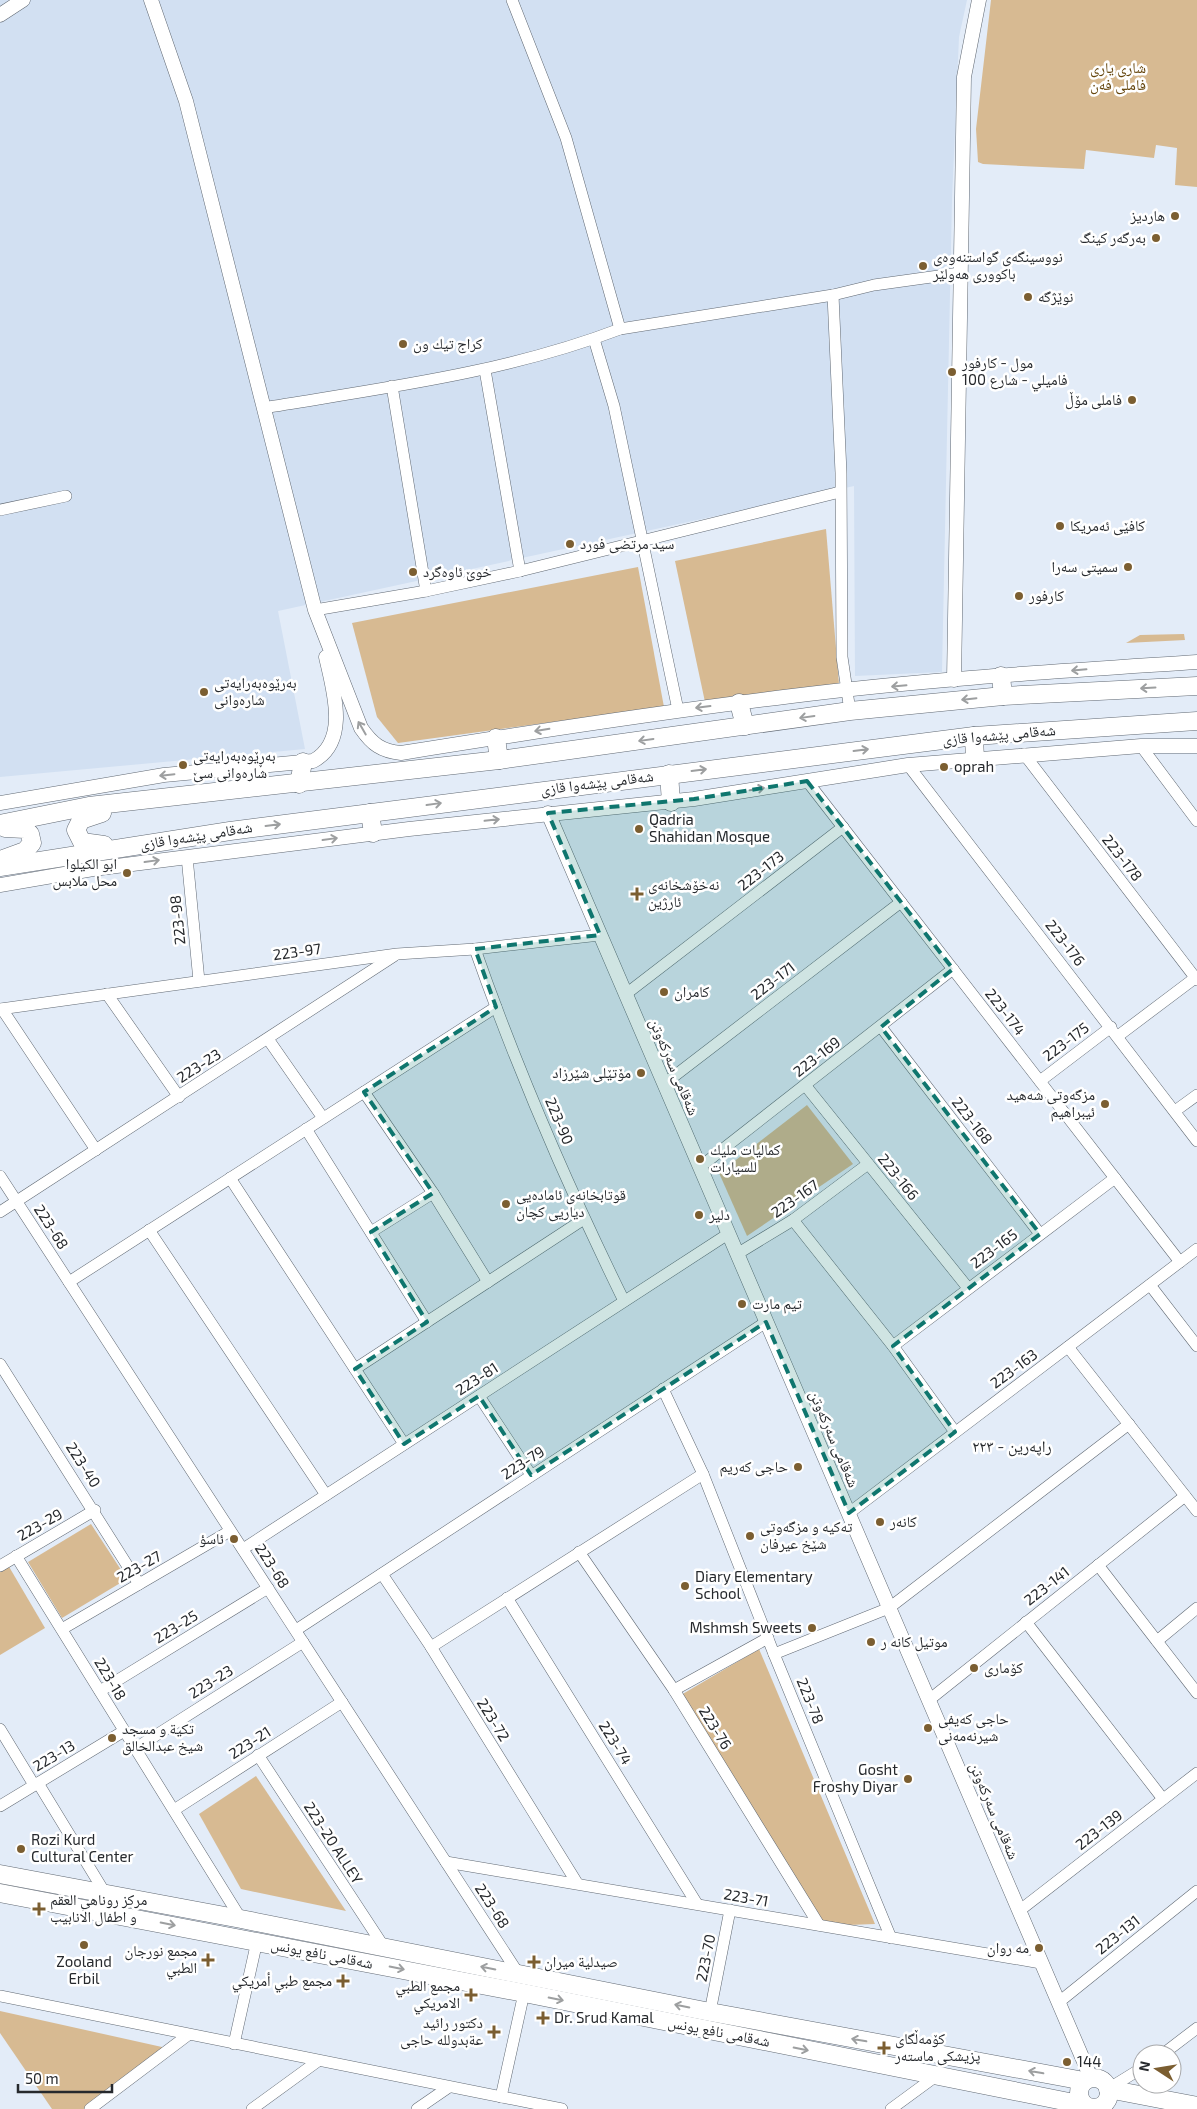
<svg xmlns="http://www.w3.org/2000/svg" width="1197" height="2109" font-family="'Exo 2','Noto Naskh Arabic',sans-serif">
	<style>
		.built { fill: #d2e0f2 }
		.green { fill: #d7ba92 }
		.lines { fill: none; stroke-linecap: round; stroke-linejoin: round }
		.minor-casing { stroke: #616973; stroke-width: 12 }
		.tertiary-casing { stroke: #616973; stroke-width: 15 }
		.primary-casing { stroke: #616973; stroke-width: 19 }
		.trunk-casing { stroke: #616973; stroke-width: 19 }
		.minor { stroke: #fff; stroke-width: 11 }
		.tertiary { stroke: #fff; stroke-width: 14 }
		.primary { stroke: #fff; stroke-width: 18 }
		.trunk { stroke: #fff; stroke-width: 18 }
		.oneway { stroke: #9d9fa0 }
		.marked { fill: #0f766e; fill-opacity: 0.2; stroke: #0f766e; stroke-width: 4; stroke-dasharray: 10 6; stroke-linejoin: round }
		.poi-dot { fill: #7b5e31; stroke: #fff; stroke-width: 2 }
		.labels { text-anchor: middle; stroke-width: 5; stroke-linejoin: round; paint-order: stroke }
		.park-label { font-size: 15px; fill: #65450c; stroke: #fff }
		.poi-label { font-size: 15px; fill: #26292d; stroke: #fff; text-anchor: start }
		.street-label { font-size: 15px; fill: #26292d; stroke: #fff }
		.neighbourhood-label { font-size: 16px; fill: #26292d; stroke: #fff }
	</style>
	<rect width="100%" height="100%" fill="#e3ecf8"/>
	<path class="built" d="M 0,0 L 967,0 L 959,37 L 952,200 L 942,672 L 855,676 L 854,486 L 278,611 L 305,749 L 0,777 Z"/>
	<g class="green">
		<path d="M 991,0 L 1197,0 L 1197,187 L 1175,185 L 1177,148 L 1156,145 L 1154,158 L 1086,150 L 1084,169 L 983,164 L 978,162 L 976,129 Z"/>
		<path d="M 826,529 L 839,684 L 705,702 L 675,561 Z"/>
		<path d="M 638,567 L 664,707 L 398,743 L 377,717 L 352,623 Z"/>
		<path d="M 1184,634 L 1185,640 L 1126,643 L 1140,635 Z"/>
		<path d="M 807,1105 L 853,1164 L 747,1236 L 719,1173 Z"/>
		<path d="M 91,1524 L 127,1579 L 62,1618 L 28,1562 Z"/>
		<path d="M 8,1565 L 45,1628 L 0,1655 L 0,1569 Z"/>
		<path d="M 759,1649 L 875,1924 L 822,1926 L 681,1695 Z"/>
		<path d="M 256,1776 L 346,1911 L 241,1889 L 199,1814 Z"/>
		<path d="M 0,2011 L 171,2049 L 94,2109 L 52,2109 L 0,2033 Z"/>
	</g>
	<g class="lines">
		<g class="minor-casing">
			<g id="minor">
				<path d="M 512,0 L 566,138 L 620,329"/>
				<path d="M 833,295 L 841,473 L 842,657 L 850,711"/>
				<path d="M 594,339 L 614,406 L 678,710"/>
				<path d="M 485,370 L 520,571"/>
				<path d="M 392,386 L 426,591"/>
				<path d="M 263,408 C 383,388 505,373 620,329 L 833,295 L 874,285 L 960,273"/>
				<path d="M 0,510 L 66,496"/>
				<path d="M 315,610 L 426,591 L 520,571 L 840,492"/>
				<path d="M 1141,746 L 1197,821"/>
				<path d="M 1024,754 L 1197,980"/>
				<path d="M 908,765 L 1197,1141"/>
				<path d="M 807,781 L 1180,1262"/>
				<path d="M 187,857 L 199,981"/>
				<path d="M 475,949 C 517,1069 568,1187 624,1301"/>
				<path d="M 107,994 L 179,1097"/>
				<path d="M 626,994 L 843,827"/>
				<path d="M 0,1009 L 397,954 L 475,949 L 600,935"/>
				<path d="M 2,1009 L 96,1150"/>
				<path d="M 881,1027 L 1040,1234"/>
				<path d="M 1118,1036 L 1195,978"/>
				<path d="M 268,1039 L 323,1118"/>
				<path d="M 1040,1081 L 1111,1027"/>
				<path d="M 664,1084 L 901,902"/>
				<path d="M 805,1085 L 968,1288"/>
				<path d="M 364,1092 L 433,1193 L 488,1282"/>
				<path d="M 1175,1111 L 1197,1095"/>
				<path d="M 306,1129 L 427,1322"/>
				<path d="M 700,1167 L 953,969"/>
				<path d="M 0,1176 L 518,1973"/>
				<path d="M 230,1178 L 404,1444"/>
				<path d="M 0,1212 L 394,956"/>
				<path d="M 793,1220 L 893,1346 L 955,1432"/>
				<path d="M 149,1230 L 326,1495"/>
				<path d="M 371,1232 L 433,1193"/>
				<path d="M 737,1254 L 793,1220 L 868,1164"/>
				<path d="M 69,1282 L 496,1007"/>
				<path d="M 1150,1285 L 1197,1346"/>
				<path d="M 893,1346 L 1115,1178"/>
				<path d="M 1068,1347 L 1197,1511"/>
				<path d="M 0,1364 L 139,1584"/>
				<path d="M 355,1369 L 584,1219"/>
				<path d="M 663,1389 L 703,1474 L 774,1654 L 891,1938"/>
				<path d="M 479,1396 L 531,1475"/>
				<path d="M 849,1513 L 1197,1249"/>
				<path d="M 243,1549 L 728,1234"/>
				<path d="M 579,1552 L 674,1690 L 819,1925"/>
				<path d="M 16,1556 L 241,1919"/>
				<path d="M 1098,1565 L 1197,1693"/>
				<path d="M 0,1566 L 95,1510"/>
				<path d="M 382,1574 L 431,1647 L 577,1883"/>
				<path d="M 507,1598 L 697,1904"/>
				<path d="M 1026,1622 L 1163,1799"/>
				<path d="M 62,1629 L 230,1531"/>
				<path d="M 296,1630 L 766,1322"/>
				<path d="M 1157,1641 L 1197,1608"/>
				<path d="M 431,1647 L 703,1474"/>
				<path d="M 774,1654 L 889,1608 L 1129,1424"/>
				<path d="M 674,1690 L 768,1638"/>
				<path d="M 100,1691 L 268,1588"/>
				<path d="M 929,1700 L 1185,1496"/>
				<path d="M 0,1729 L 34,1785"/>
				<path d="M 136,1748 L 303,1642"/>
				<path d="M 258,1755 L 384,1947"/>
				<path d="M 38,1783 L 105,1893"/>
				<path d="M 0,1806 L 124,1731"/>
				<path d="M 174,1810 L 342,1702"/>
				<path d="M 446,1862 L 1041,1963"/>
				<path d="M 1019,1911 L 1197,1773"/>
				<path d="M 0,1996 L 562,2109"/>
				<path d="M 1059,2002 L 1197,1891"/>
				<path d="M 710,2012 L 730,1910"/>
				<path d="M 234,2044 L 257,1941"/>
				<path d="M 1163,2054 L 1197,2028"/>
				<path d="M 1108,2089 L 1142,2068"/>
				<path d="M 501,2097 L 524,1993"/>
				<path d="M 90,2109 L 188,2035"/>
				<path d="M 252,2109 L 318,2061"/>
				<path d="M 417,2109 L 449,2087"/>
				<path d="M 891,2109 L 936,2076"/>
			</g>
		</g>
		<g class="tertiary-casing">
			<g id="tertiary">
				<path d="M 151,0 L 186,101 L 315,610 L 361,728 C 372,744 381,751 401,753 C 531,732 661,712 792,696 C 926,679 1062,671 1197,662"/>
				<path d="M 0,15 L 23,0"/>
				<path d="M 954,680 L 964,77 L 979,0"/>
				<path d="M 0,803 L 164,775 L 313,761 C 350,741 333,689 326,657"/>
				<path d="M 548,813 L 1091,2078"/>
				<path d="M 0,885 L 93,869 L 409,829 L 694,799 L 908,765 L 1141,746 L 1197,746"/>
				<path d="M 1092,2109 L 1094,2108"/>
			</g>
		</g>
		<g class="primary-casing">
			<g id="primary">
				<path d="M 0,1874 L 241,1919 L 710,2012 L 1084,2081"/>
				<path d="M 0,1893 L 524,1993 L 1084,2105"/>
				<circle cx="1094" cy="2093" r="15"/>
				<path d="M 1108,2089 L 1197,2106"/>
			</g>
		</g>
		<g class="trunk-casing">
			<g id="trunk">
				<path d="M 1001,676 L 1003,696"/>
				<path d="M 739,703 L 745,726"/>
				<path d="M 974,736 L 975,760"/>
				<path d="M 496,738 L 499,760"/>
				<path d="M 669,774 L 671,802"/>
				<path d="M 299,784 L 303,762"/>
				<path d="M 102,813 L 81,820 L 76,830 L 82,842 L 104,845"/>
				<path d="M 370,813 L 373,833"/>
				<path d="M 0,824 L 89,806 L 499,760 L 850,711 L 1003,696 L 1197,686"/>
				<path d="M 3,859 L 25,851 L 32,843 L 30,834 L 25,829 L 5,828"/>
				<path d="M 0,867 L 230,831 L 974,736 L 1197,721"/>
			</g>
		</g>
		<use href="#minor" class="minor"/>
		<use href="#tertiary" class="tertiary"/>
		<use href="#primary" class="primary"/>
		<use href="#trunk" class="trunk"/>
	</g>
	<defs><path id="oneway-shaft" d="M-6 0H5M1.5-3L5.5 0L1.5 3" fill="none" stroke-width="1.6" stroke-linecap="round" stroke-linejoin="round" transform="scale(1.25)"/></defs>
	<g class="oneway">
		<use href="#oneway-shaft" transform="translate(1079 670) rotate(175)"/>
		<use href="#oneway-shaft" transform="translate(899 686) rotate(175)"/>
		<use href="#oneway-shaft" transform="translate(1148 688) rotate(177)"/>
		<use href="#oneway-shaft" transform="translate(969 699) rotate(174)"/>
		<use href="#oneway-shaft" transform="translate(703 707) rotate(173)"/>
		<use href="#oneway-shaft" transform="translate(807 717) rotate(172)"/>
		<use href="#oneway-shaft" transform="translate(362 728) rotate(-120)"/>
		<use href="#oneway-shaft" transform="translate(542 730) rotate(171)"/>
		<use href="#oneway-shaft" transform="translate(646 740) rotate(172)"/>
		<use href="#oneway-shaft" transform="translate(861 750) rotate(-7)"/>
		<use href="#oneway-shaft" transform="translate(699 770) rotate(-7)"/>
		<use href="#oneway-shaft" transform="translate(167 775) rotate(174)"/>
		<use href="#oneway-shaft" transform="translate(757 789) rotate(-9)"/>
		<use href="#oneway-shaft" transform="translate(434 804) rotate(-8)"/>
		<use href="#oneway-shaft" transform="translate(492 820) rotate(-6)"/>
		<use href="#oneway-shaft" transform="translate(273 825) rotate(-7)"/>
		<use href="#oneway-shaft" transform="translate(330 839) rotate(-8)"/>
		<use href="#oneway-shaft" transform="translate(152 861) rotate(-8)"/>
		<use href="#oneway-shaft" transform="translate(168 1924) rotate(11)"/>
		<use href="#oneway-shaft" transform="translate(397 1968) rotate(11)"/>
		<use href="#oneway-shaft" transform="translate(488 1968) rotate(-169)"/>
		<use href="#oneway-shaft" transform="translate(556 1999) rotate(11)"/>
		<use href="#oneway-shaft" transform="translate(682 2006) rotate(-169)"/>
		<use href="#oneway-shaft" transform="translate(859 2040) rotate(-170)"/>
		<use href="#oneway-shaft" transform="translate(801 2049) rotate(11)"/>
		<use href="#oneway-shaft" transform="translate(1036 2072) rotate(-170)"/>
	</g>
	<path class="marked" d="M 807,781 L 953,969 L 881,1027 L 1040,1234 L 893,1346 L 955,1432 L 849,1513 L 766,1322 L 531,1475 L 479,1396 L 404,1444 L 355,1369 L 427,1322 L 371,1232 L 433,1193 L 364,1092 L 496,1007 L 475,949 L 600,935 L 548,813 L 694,799 Z"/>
	<g class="poi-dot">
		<circle cx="1175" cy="216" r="5"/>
		<circle cx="1156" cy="238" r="5"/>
		<circle cx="923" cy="266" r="5"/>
		<circle cx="1028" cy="297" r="5"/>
		<circle cx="403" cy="344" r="5"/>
		<circle cx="952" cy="372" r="5"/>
		<circle cx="1132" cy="400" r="5"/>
		<circle cx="1060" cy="526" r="5"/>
		<circle cx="570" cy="544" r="5"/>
		<circle cx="1128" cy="567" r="5"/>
		<circle cx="413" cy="572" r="5"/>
		<circle cx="1019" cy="596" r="5"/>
		<circle cx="204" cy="692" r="5"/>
		<circle cx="183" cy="765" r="5"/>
		<circle cx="944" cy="767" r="5"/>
		<circle cx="639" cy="829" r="5"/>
		<circle cx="127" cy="873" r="5"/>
		<path d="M634.5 886.5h5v5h5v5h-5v5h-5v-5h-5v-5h5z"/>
		<circle cx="664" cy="992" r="5"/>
		<circle cx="641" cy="1073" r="5"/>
		<circle cx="1105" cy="1104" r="5"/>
		<circle cx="700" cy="1159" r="5"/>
		<circle cx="506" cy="1204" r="5"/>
		<circle cx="699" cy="1215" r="5"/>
		<circle cx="742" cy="1304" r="5"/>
		<circle cx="798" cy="1467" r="5"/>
		<circle cx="880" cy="1522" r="5"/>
		<circle cx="750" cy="1536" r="5"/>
		<circle cx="234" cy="1539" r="5"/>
		<circle cx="685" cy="1586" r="5"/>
		<circle cx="812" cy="1628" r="5"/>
		<circle cx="871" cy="1642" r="5"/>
		<circle cx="974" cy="1668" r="5"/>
		<circle cx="928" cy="1728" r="5"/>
		<circle cx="112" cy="1738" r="5"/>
		<circle cx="908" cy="1779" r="5"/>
		<circle cx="21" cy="1849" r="5"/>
		<path d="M36.5 1901.5h5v5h5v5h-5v5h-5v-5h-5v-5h5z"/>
		<circle cx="84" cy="1945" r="5"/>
		<circle cx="1039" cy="1948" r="5"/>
		<path d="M205.5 1952.5h5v5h5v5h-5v5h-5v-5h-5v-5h5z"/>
		<path d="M531.5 1954.5h5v5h5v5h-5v5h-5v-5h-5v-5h5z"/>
		<path d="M340.5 1973.5h5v5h5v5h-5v5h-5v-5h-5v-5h5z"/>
		<path d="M468.5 1987.5h5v5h5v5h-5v5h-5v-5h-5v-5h5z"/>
		<path d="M540.5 2010.5h5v5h5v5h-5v5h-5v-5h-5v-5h5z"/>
		<path d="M491.5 2024.5h5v5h5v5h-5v5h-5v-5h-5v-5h5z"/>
		<path d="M881.5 2040.5h5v5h5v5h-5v5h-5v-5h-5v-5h5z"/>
		<circle cx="1067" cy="2062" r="5"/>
	</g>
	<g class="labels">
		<g class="park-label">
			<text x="1118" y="73">شاری یاری<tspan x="1118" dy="17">فاملی فەن</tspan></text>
		</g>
		<g class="poi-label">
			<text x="1165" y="221" text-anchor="end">هاردیز</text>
			<text x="1146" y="243" text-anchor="end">بەرگەر کینگ</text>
			<text x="933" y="262">نووسینگەی گواستنەوەی<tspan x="933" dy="17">باکووری هەولێر</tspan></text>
			<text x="1038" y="302">نوێژگە</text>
			<text x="413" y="349">كراج تيك ون</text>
			<text x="962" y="368">مول - كارفور<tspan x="962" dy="17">فاميلي - شارع 100</tspan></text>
			<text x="1122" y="405" text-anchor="end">فاملی مۆڵ</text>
			<text x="1070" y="531">کافێی ئەمریکا</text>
			<text x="580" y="549">سيد مرتضى فورد</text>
			<text x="1118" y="572" text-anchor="end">سمیتی سەرا</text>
			<text x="423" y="577">خوێ ئاوەگرد</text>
			<text x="1029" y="601">کارفور</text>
			<text x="214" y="688">بەرێوەبەرایەتی<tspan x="214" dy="17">شارەوانی</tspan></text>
			<text x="193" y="761">بەڕێوەبەرایەتی<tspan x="193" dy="17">شارەوانی سێ</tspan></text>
			<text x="954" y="772">oprah</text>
			<text x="649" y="825">Qadria<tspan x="649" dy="17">Shahidan Mosque</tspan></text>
			<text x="117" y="869" text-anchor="end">ابو الكيلوا<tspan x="117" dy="17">محل ملابس</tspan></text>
			<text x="648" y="890">نەخۆشخانەی<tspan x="648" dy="17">ئارژین</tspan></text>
			<text x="674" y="997">كامران</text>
			<text x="631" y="1078" text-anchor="end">مۆتێلی شێرزاد</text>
			<text x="1095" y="1100" text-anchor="end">مزگەوتی شەهید<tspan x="1095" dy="17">ئیبراهیم</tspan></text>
			<text x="710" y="1155">كماليات مليك<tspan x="710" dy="17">للسيارات</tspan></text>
			<text x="516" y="1200">قوتابخانەی ئامادەیی<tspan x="516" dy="17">دیاریی کچان</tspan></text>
			<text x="709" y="1220">دلير</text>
			<text x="752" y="1309">تیم مارت</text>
			<text x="788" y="1472" text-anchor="end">حاجی کەریم</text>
			<text x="890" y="1527">کانەر</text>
			<text x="760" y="1532">تەکیە و مزگەوتی<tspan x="760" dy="17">شێخ عیرفان</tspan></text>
			<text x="224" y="1544" text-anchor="end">ئاسؤ</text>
			<text x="695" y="1582">Diary Elementary<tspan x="695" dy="17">School</tspan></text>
			<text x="802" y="1633" text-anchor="end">Mshmsh Sweets</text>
			<text x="881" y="1647">موتيل كانه ر</text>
			<text x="984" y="1673">كۆماری</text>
			<text x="938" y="1724">حاجی کەیفی<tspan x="938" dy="17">شیرنەمەنی</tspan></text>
			<text x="122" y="1734">تكية و مسجد<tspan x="122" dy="17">شيخ عبدالخالق</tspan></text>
			<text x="898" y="1775" text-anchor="end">Gosht<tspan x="898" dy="17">Froshy Diyar</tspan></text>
			<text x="31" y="1845">Rozi Kurd<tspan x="31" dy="17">Cultural Center</tspan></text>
			<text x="50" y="1905">مركز روناهي العقم<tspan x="50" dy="17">و اطفال الانابيب</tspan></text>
			<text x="1029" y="1953" text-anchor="end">مه روان</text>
			<text x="197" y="1956" text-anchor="end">مجمع نورجان<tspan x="197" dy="17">الطبي</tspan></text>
			<text x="84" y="1967" text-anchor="middle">Zooland<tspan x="84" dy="17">Erbil</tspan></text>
			<text x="544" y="1967">صيدلية ميران</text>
			<text x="332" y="1986" text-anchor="end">مجمع طبي أمریکي</text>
			<text x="460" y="1991" text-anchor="end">مجمع الطبي<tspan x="460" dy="17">الامريكي</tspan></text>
			<text x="554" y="2023">Dr. Srud Kamal</text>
			<text x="483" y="2028" text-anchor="end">دكتور رائيد<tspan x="483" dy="17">عةبدولله حاجى</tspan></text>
			<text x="895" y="2044">کۆمەڵگای<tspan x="895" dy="17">پزیشکی ماستەر</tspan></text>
			<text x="1077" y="2067">144</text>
		</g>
		<g class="street-label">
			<text transform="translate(999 735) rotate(-5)" y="5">شەقامی پێشەوا قازی</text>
			<text transform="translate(597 783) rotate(-7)" y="5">شەقامی پێشەوا قازی</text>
			<text transform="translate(196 836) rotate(-9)" y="5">شەقامی پێشەوا قازی</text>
			<text transform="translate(1122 858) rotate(52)" y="5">223-178</text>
			<text transform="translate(761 871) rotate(-38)" y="5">223-173</text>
			<text transform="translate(178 920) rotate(-96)" y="5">223-98</text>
			<text transform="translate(1065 943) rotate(52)" y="5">223-176</text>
			<text transform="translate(297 952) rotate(-8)" y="5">223-97</text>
			<text transform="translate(773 981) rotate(-38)" y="5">223-171</text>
			<text transform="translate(1005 1012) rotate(52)" y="5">223-174</text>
			<text transform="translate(1066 1042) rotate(-37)" y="5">223-175</text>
			<text transform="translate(817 1057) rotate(-38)" y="5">223-169</text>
			<text transform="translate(199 1066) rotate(-33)" y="5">223-23</text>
			<text transform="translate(674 1067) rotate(67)" y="5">شەقامی سەرکەوتن</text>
			<text transform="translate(559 1121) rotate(67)" y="5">223-90</text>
			<text transform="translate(972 1121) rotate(52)" y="5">223-168</text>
			<text transform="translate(898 1177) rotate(51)" y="5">223-166</text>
			<text transform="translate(795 1199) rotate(-35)" y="5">223-167</text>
			<text transform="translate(51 1227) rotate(57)" y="5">223-68</text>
			<text transform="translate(994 1249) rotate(-37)" y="5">223-165</text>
			<text transform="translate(1014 1369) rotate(-37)" y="5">223-163</text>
			<text transform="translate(477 1379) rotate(-33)" y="5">223-81</text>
			<text transform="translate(834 1439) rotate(67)" y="5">شەقامی سەرکەوتن</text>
			<text transform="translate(523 1463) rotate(-33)" y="5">223-79</text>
			<text transform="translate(83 1465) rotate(57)" y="5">223-40</text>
			<text transform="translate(40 1525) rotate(-30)" y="5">223-29</text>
			<text transform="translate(272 1566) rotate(57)" y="5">223-68</text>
			<text transform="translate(139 1567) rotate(-30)" y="5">223-27</text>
			<text transform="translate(1047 1586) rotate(-38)" y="5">223-141</text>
			<text transform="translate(176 1627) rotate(-32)" y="5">223-25</text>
			<text transform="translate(110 1679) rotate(59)" y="5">223-18</text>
			<text transform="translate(211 1682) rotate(-32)" y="5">223-23</text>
			<text transform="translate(810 1701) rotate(68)" y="5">223-78</text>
			<text transform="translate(493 1720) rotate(58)" y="5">223-72</text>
			<text transform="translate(715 1728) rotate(58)" y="5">223-76</text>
			<text transform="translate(250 1743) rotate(-33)" y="5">223-21</text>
			<text transform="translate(615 1743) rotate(58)" y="5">223-74</text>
			<text transform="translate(54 1756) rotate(-31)" y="5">223-13</text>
			<text transform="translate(994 1811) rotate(67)" y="5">شەقامی سەرکەوتن</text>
			<text transform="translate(1099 1830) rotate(-38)" y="5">223-139</text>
			<text transform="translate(333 1843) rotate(57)" y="5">223-20 ALLEY</text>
			<text transform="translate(746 1898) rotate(10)" y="5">223-71</text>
			<text transform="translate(492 1906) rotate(57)" y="5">223-68</text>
			<text transform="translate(1118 1935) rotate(-39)" y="5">223-131</text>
			<text transform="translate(322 1954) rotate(11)" y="5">شەقامی نافع یونس</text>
			<text transform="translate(706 1958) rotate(-79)" y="5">223-70</text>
			<text transform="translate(719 2032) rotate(11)" y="5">شەقامی نافع یونس</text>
		</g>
		<g class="neighbourhood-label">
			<text x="1012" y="1452">راپەرین - ٢٢٣</text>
		</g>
	</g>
	<g transform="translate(1157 2069) rotate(282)"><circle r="24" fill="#ffffff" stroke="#a8a9ab"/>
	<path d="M0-4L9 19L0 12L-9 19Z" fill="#7b5e31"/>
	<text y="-8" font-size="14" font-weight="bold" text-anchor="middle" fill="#26292d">N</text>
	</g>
	<path d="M18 2084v8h94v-8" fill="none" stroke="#26292d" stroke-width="2.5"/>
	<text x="25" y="2084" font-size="15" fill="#26292d" stroke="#ffffff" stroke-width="4" paint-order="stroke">50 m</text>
</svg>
